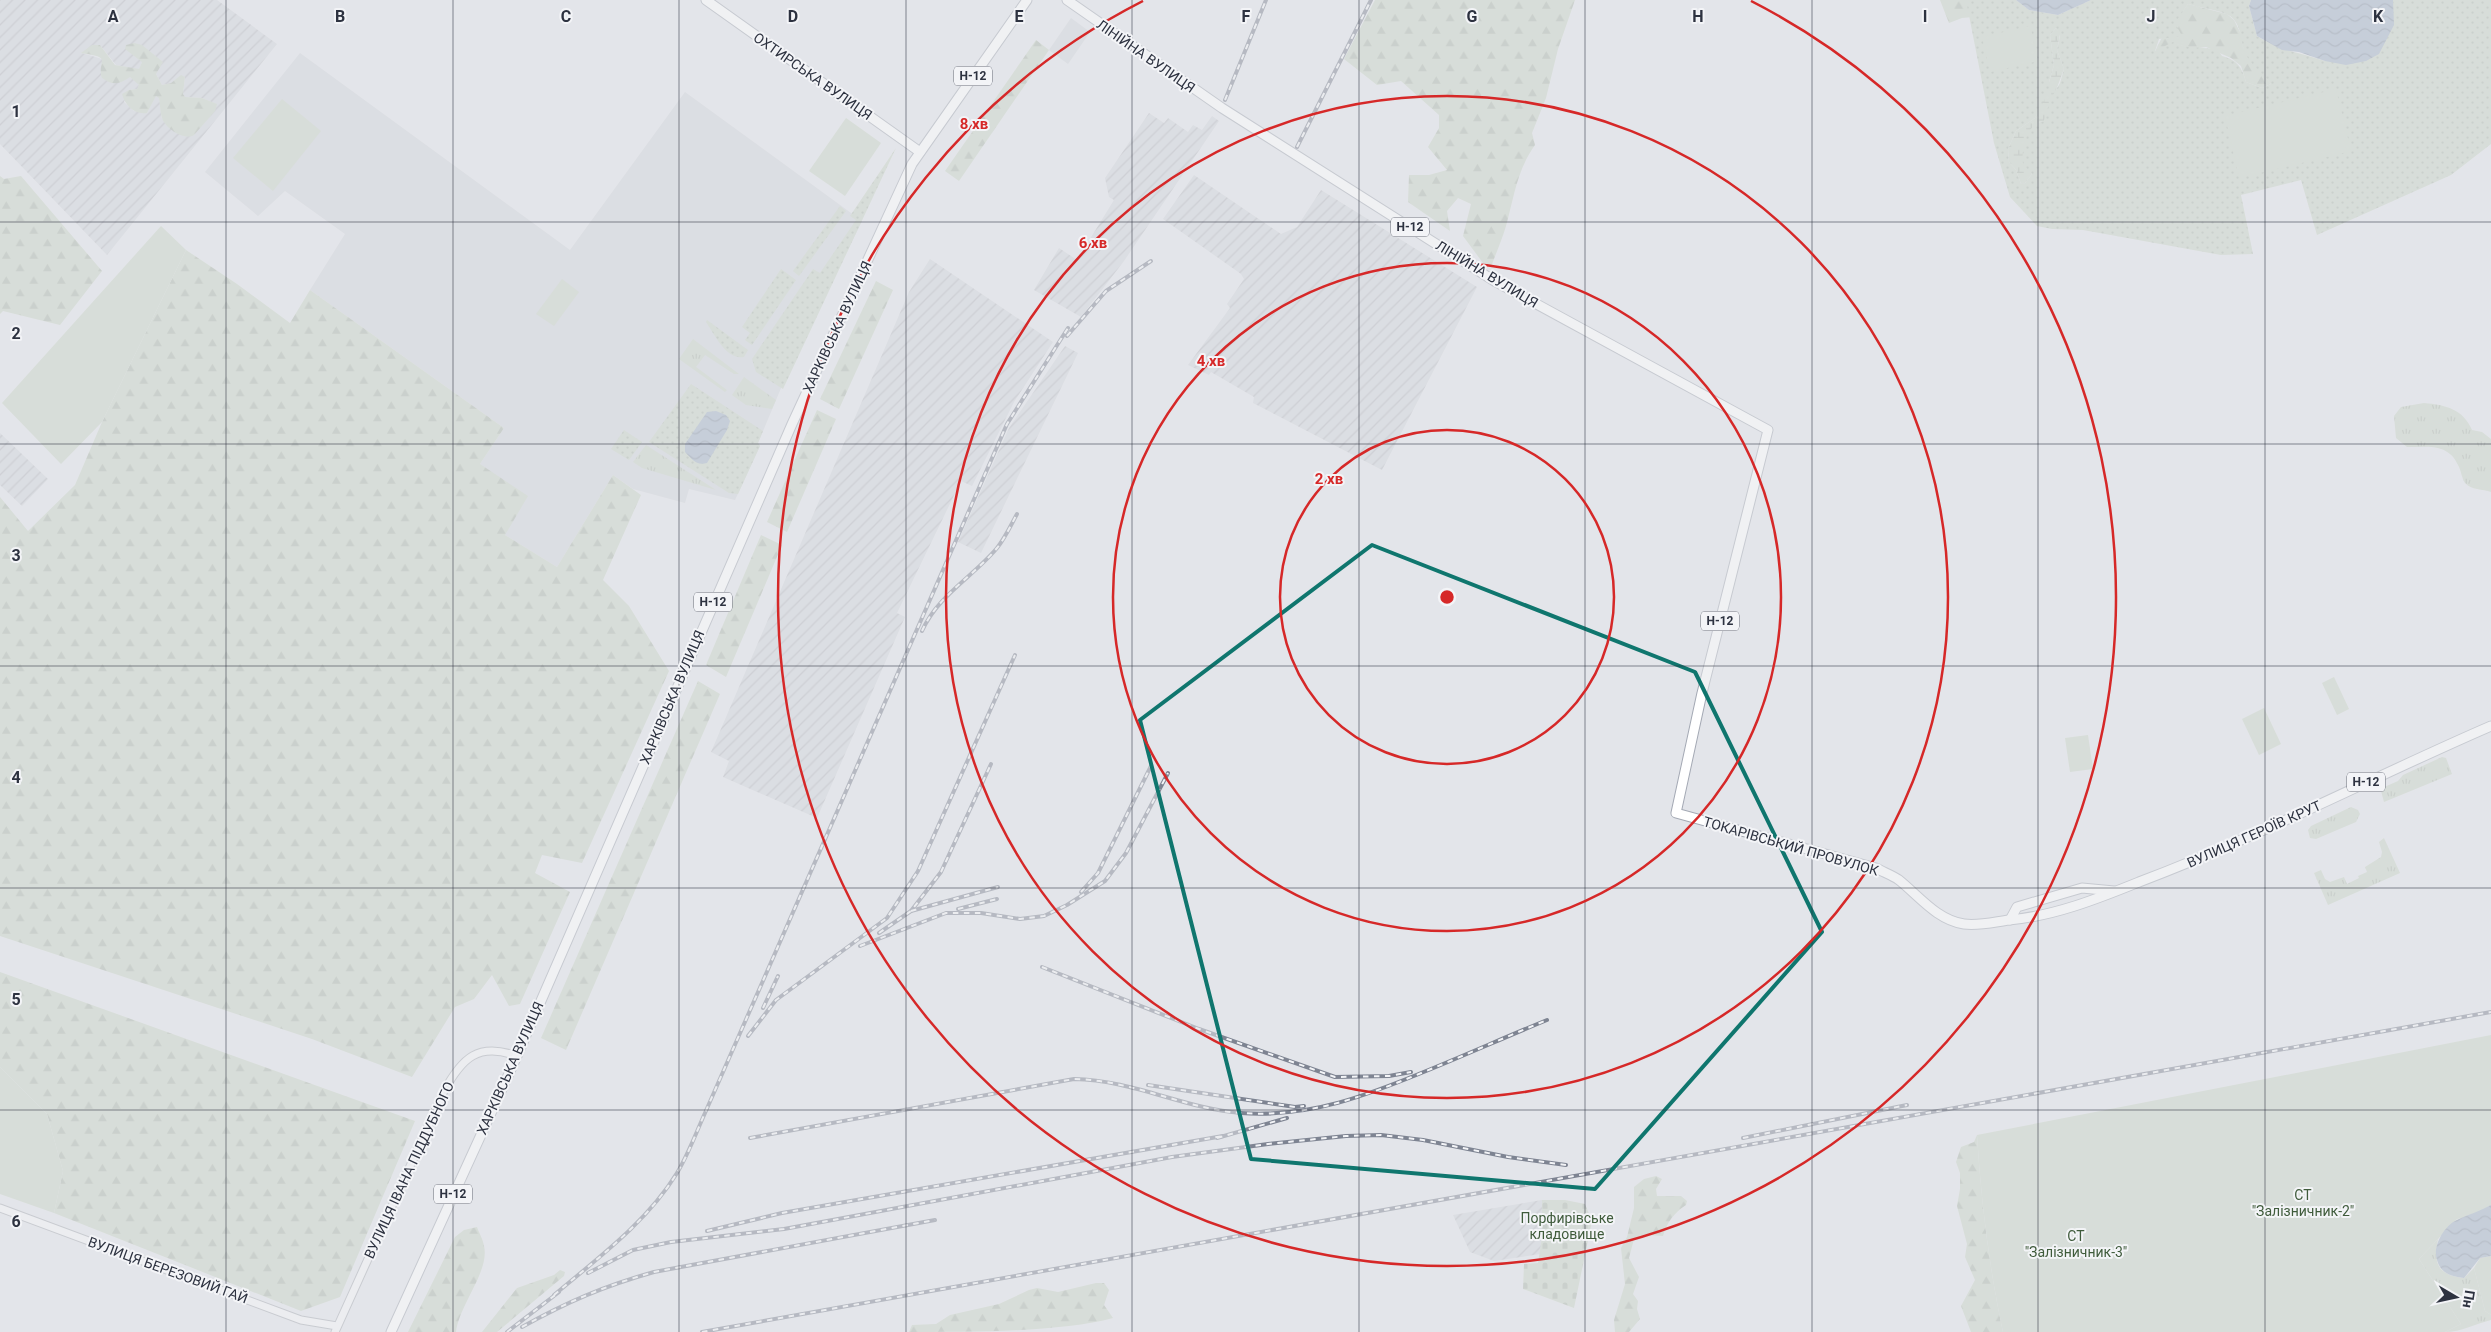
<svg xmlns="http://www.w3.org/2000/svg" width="2491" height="1332" font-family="Roboto,sans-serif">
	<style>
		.built { fill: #d1d4db }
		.industrial { fill: url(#industrial-furrows); fill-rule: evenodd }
		.grass { fill: url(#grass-tufts) }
		.forest { fill: url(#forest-firs) }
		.wetland { fill: url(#wetland-marsh) }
		.cemetery { fill: url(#cemetery-stones) }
		.park { fill: url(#park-dots); fill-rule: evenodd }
		.garden { fill: #c8d3c5 }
		.water { fill: url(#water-waves) }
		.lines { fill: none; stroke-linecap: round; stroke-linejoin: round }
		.minor-casing { stroke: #a9acb4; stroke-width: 9 }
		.major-casing { stroke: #a4a9b4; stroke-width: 11 }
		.minor { stroke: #f5f6f8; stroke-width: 7 }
		.major { stroke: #fff; stroke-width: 9 }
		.rail-casing { stroke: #7e8492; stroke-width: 4 }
		.rail { stroke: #f3f4f7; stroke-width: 2; stroke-dasharray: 5.5; stroke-linecap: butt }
		.marked { fill: none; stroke: #0f766e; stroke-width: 4; stroke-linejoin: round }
		.grid { fill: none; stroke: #2d3240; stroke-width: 1; stroke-opacity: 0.55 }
		.ring { fill: none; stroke: #d62828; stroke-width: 2.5 }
		.labels { text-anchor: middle; stroke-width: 4; stroke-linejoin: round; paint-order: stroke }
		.shield { fill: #f3f4f7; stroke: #686c77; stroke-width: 1 }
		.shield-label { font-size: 12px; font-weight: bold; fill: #2d3240 }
		.street-label { font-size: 14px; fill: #2d3240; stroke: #f3f4f7 }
		.park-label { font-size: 14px; fill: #3f5b3b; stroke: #f3f4f7 }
		.grid-label { font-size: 16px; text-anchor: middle; font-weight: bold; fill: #2d3240; stroke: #f3f4f7; stroke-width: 4; stroke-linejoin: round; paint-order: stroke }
		.centre { fill: #d62828; stroke: #f3f4f7; stroke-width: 2.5 }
		.ring-label { font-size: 15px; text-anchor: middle; font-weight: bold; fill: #d62828; stroke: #f3f4f7; stroke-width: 4; stroke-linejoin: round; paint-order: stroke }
	</style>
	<defs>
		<pattern id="industrial-furrows" width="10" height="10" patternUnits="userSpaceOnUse" patternTransform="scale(1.25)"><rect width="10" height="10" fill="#d1d4db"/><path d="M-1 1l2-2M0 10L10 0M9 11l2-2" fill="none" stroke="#b4b6bd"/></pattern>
		<pattern id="grass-tufts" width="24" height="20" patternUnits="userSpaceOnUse" patternTransform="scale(1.25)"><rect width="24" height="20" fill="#c8d3c5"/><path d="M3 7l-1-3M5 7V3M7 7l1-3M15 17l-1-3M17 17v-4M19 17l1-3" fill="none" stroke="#acb6aa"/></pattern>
		<pattern id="forest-firs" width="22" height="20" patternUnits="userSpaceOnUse" patternTransform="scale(1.25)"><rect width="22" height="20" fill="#c8d3c5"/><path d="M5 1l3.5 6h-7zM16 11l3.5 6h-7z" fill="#acb6aa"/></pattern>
		<pattern id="wetland-marsh" width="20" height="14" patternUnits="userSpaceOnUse" patternTransform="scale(1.25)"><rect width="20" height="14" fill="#c8d3c5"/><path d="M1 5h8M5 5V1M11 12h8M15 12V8" fill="none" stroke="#acb6aa"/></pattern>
		<pattern id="cemetery-stones" width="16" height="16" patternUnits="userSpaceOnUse" patternTransform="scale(1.25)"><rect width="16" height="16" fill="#c8d3c5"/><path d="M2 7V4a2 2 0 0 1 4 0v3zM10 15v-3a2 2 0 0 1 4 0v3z" fill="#acb6aa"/></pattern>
		<pattern id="park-dots" width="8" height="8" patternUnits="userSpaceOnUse" patternTransform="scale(1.25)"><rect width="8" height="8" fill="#c8d3c5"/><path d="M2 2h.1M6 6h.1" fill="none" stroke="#acb6aa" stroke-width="1.8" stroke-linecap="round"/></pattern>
		<pattern id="water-waves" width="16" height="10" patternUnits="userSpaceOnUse" patternTransform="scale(1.25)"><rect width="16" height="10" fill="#a2b1c6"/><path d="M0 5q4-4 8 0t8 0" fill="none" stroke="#8491a2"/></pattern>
	</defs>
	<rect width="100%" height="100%" fill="#e3e5ea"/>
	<g class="built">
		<path d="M 1071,18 L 1090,32 L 1068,64 L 1049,50 Z"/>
		<path d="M 300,53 L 570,250 L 685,92 L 862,221 L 789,369 L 758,443 L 760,446 L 735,500 L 689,489 L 685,503 L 633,489 L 613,475 L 557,567 L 505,535 L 480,464 L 504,428 L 310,290 L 345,234 L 285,191 L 258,216 L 205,172 Z"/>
	</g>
	<g class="industrial">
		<path d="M 0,0 L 217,0 L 277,44 L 107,255 L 0,144 ZM 100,45 L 116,65 L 139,70 L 142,62 L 156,74 L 162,85 L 171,83 L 181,76 L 185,77 L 183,94 L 185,97 L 202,98 L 216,104 L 162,119 L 159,97 L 156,95 L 147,113 L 134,111 L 124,102 L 129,90 L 138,89 L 139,85 L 137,81 L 130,77 L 102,78 L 104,62 L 102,59 L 82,53 Z"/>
		<path d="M 1149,113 L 1164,123 L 1168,118 L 1188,132 L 1193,125 L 1202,130 L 1212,116 L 1219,121 L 1124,261 L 1081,317 L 1034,290 L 1059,248 L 1077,260 L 1114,200 L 1109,197 L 1105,178 Z"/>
		<path d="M 1194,175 L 1281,234 L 1297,227 L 1321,190 L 1477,287 L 1382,470 L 1253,403 L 1254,397 L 1211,372 L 1209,375 L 1188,365 L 1230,308 L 1227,304 L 1244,279 L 1241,274 L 1163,219 Z"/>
		<path d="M 930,259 L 1053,342 L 1014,402 L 972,486 L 961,481 L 897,613 L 905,617 L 817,818 L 723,777 L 729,761 L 711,752 L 909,292 Z"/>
		<path d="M 1065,346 L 1078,353 L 981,553 L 958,542 L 1009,428 Z"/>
		<path d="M 0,433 L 48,479 L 22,506 L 0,485 Z"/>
		<path d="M 1542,1200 L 1542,1237 L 1540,1254 L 1494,1261 L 1470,1252 L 1453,1215 Z"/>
	</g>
	<g class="grass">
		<path d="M 693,339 L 739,374 L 734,374 L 705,355 L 696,367 L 727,390 L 725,392 L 679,359 Z"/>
		<path d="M 744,377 L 776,400 L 772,409 L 746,405 L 732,395 Z"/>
		<path d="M 2424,403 C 2446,405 2463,409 2472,430 L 2482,432 L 2491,439 L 2491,492 C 2483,489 2471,490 2465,483 C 2462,479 2461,470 2458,465 C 2448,443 2428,447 2407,447 L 2396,438 L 2394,416 L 2401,407 Z"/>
		<path d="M 646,445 L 716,490 L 642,468 L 633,462 Z"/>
		<path d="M 2442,757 L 2446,758 L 2452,774 L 2384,802 L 2381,791 L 2382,788 L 2398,781 L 2403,775 Z"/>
		<path d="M 2351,807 L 2358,810 L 2360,814 L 2356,822 L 2316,839 L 2310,838 L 2308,830 L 2311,826 Z"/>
		<path d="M 2384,838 L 2400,873 L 2328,905 L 2314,873 L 2321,870 L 2325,879 L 2330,882 L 2344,877 L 2347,884 L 2359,878 L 2358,876 L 2367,872 L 2365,867 L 2381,857 L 2382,852 L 2379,842 Z"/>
		<path d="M 2438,1239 C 2433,1264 2438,1275 2464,1278 L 2474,1268 L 2485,1311 L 2491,1315 L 2491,1320 C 2475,1324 2461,1332 2445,1332 L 2461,1324 L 2419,1259 Z"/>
	</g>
	<g class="forest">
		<path d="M 1375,0 L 1575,0 L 1558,49 L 1546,98 L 1532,133 L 1535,145 C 1517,170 1514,197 1506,226 C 1502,240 1496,253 1491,267 L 1483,263 L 1463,236 L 1471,204 L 1458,198 L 1447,211 L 1450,231 L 1408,202 L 1409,175 L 1429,175 L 1447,170 L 1428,147 L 1439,128 L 1439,115 L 1401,81 L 1377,85 L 1344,59 Z"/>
		<path d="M 1940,0 L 1974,0 L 1973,17 L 1962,18 L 1949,23 Z"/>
		<path d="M 2188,4 L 2227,14 L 2234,20 L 2242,36 L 2243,47 L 2271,84 L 2262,88 L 2246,82 L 2241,66 L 2231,58 L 2206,47 L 2192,49 L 2173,43 L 2155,52 C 2161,34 2177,20 2188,4 Z"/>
		<path d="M 1036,40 L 1049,50 L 959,181 L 945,171 Z"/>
		<path d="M 134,43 L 142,45 L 163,62 L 156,74 L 162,85 L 171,83 L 181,75 L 185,77 L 183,94 L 185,97 L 202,98 L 217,104 L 215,111 L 194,135 C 184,141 165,128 162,118 C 160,111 160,104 159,98 L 156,96 L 147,113 C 134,115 125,105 122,94 L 129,90 L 137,89 L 139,85 L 130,77 C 120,84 113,86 102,78 C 97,59 114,58 81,53 L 92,45 L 100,45 L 115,65 L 139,69 L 142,62 L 125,49 L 126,45 Z"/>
		<path d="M 0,176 L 4,179 L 21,176 L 102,271 L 60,325 L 3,311 L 0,314 Z"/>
		<path d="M 186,250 L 237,284 L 290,323 L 310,290 L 504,428 L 480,464 L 528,496 L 505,535 L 557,567 L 613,475 L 641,495 L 603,580 L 629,606 L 669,671 L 582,863 L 542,855 L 535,873 L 570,892 L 520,1004 L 509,1006 L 492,975 L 474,999 L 455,1007 L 412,1077 L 312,1039 L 0,936 L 0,497 L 28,531 L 75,485 L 102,422 Z"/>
		<path d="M 876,281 L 893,290 L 839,409 L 820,399 Z"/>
		<path d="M 817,410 L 836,419 L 787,532 L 767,522 Z"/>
		<path d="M 761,535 L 782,545 L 726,677 L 706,665 Z"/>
		<path d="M 698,681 L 720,694 L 566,1050 L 541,1038 Z"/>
		<path d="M 0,972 L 415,1121 L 340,1297 L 301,1311 L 54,1213 L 63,1171 L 47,1114 L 0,1067 Z"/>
		<path d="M 1977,1135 C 1981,1201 1989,1267 2003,1332 L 1971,1332 L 1961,1306 L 1975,1280 L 1965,1257 L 1967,1244 L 1957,1206 L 1960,1189 L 1960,1173 L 1956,1162 L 1961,1147 L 1974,1142 Z"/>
		<path d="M 1656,1176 L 1662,1179 L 1656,1189 L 1657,1196 L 1681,1196 L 1687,1201 L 1686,1205 C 1674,1213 1667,1222 1663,1236 L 1647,1235 L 1634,1239 L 1629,1258 L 1639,1277 L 1633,1294 L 1638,1301 L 1637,1309 L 1640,1319 L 1629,1332 L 1615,1332 L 1614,1320 L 1625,1284 L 1621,1248 L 1627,1237 L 1634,1208 L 1634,1187 L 1644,1179 Z"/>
		<path d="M 477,1227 C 479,1233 483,1239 484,1246 C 490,1271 459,1305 456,1332 L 408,1332 L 455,1237 L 464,1230 Z"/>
		<path d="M 560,1270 L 565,1272 L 564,1276 L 497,1332 L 482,1332 L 517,1288 L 554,1275 Z"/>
		<path d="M 1096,1283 L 1104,1283 L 1109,1290 L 1104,1305 L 1113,1318 C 1062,1332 967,1332 909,1332 L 912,1325 L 936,1324 L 950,1315 L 999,1304 L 1029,1290 L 1037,1288 L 1058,1292 Z"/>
	</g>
	<path class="wetland" d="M 2056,28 L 2060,34 L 2057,50 L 2064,69 L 2046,117 L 2044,121 L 2039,122 L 2029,169 L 2032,174 L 2025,183 L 2021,184 L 2016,170 L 2009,162 L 2008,149 L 2016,131 L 2035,118 L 2045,96 L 2054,65 L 2050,35 Z"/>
	<path class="cemetery" d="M 1542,1200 L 1565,1200 L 1585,1204 L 1592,1221 L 1574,1308 L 1523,1289 L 1524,1264 L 1538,1263 L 1542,1237 Z"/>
	<g class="park">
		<path d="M 1966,0 L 2016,0 L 2029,10 L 2058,15 L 2091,0 L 2251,0 L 2249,6 L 2257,36 C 2278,50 2301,53 2325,61 L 2386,38 L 2393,25 L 2393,0 L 2491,0 L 2491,144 L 2451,175 L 2317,235 L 2301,180 L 2241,195 L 2253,254 L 2221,255 L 2083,230 L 2052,229 L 2037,226 L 2010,197 L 1994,143 ZM 2188,4 C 2200,8 2215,9 2226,14 C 2239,19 2241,35 2243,47 C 2247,62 2261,72 2271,84 L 2262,88 L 2246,82 C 2242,67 2237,60 2222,56 L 2218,50 C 2202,46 2188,50 2173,42 L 2155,51 L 2159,39 L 2182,36 L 2175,23 ZM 2056,28 L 2060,36 L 2057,50 L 2064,69 L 2060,83 L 2050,100 L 2044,121 C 2026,123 2021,150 2023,164 L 2032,174 L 2025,183 L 2021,184 L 2016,170 L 2009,162 L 2008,149 L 2016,131 L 2035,118 L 2050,89 L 2049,82 L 2054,65 L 2050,35 Z"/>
		<path d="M 896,148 L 783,389 L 756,372 L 752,359 L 813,269 L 820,273 L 856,220 L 850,216 Z"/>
		<path d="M 840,206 L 846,211 L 799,276 L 793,271 Z"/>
		<path d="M 781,269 L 796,280 L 752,345 L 745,340 L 750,333 L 742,327 Z"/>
		<path d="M 707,320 L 748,350 L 744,357 C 726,360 715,335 706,322 Z"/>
		<path d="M 691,384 L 763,431 L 758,443 L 760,446 L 738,494 L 729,493 L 649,442 Z"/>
		<path d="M 624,430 L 642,442 L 629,460 L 611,449 Z"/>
	</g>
	<g class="garden">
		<path d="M 2030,26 L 2038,61 L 1990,72 L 1982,37 Z"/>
		<path d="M 2336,89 L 2351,151 L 2239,178 L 2225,116 Z"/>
		<path d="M 282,99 L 321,131 L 273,191 L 233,158 Z"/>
		<path d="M 846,118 L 881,143 L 845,196 L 809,171 Z"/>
		<path d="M 161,226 L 186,250 L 102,422 L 61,464 L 2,403 Z"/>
		<path d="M 562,279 L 579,292 L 554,326 L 536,314 Z"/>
		<path d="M 2334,677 L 2349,709 L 2337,715 L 2322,683 Z"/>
		<path d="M 2264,708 L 2281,744 L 2259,755 L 2242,719 Z"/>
		<path d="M 2088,735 L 2093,769 L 2070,772 L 2065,738 Z"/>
		<path d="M 2491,1035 L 2491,1205 L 2472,1216 L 2457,1219 L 2419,1259 L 2461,1324 L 2445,1332 L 2003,1332 C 1989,1267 1981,1201 1977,1135 Z"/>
		<path d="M 0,1067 L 47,1114 L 63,1171 L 54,1213 L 0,1194 Z"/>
		<path d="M 2491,1256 L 2491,1315 L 2485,1311 L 2474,1268 L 2480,1258 Z"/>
	</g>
	<g class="water">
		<path d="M 2016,0 L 2091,0 L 2058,15 L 2029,10 Z"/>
		<path d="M 2251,0 L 2393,0 L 2394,25 L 2379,54 L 2366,61 L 2346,65 L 2325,61 L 2299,52 L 2282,50 L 2257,36 L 2249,6 Z"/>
		<path d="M 716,411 L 726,415 L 730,421 L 727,430 L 707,463 C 696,466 692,459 685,452 L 685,444 L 707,412 Z"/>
		<path d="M 2491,1205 L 2491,1256 L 2480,1258 L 2464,1278 C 2451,1276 2441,1274 2437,1260 C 2432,1246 2445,1224 2459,1219 C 2470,1214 2480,1211 2491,1205 Z"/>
	</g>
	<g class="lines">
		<g class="minor-casing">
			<g id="minor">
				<path d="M 0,1208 L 301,1320 L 337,1326"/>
				<path d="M 335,1332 L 444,1091 C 462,1058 478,1042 517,1056"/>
			</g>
		</g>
		<g class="major-casing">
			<g id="major">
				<path d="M 706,0 L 920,152"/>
				<path d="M 1067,0 L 1222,108 L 1496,282 L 1768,430 L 1702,693 L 1676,813 L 1876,868 C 1883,872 1892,875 1899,880 C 1919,896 1937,920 1964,924 C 1979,926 1994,922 2009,920 C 2054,916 2097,899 2139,882 C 2259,837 2373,777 2491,726"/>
				<path d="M 2010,920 L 2017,907 L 2082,888 L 2114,891"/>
				<path d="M 391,1332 L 517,1056 L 792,424 L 912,164 L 1027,0"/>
			</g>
		</g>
		<use href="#minor" class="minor"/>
		<use href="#major" class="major"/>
		<g class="rail-casing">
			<g id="rail">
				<path d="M 1225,100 L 1266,0"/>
				<path d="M 1297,147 L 1371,0"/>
				<path d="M 1067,336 L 1106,291 L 1151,261"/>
				<path d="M 922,631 C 938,595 973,577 997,548 C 1005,538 1011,525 1017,514"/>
				<path d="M 1081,892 L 1098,873 L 1151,766"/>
				<path d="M 958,909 L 997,899"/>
				<path d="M 911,911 L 998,887"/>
				<path d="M 879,933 L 911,911 L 941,872 L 991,764"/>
				<path d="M 860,946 L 946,913 L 981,913 L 1020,919 L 1044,916 L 1067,905 L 1105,881 L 1126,853 L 1168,773"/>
				<path d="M 1042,967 L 1199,1029 L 1335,1077 L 1389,1076 L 1411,1072"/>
				<path d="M 763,1008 L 778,976"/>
				<path d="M 748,1036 L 776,1000 L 887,918 L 918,871 L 1015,655"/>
				<path d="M 1148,1085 L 1295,1107 L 1304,1106"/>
				<path d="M 750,1138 L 1074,1079 C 1133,1080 1185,1109 1241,1113 C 1311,1118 1368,1095 1431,1069 C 1470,1053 1508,1036 1547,1020"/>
				<path d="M 1217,1138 L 1287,1118"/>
				<path d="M 1743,1138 L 1907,1105"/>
				<path d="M 707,1231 L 782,1213 L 1223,1136"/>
				<path d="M 588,1273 L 633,1250 L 671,1242 L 784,1229 L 1172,1157 L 1268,1144 L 1346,1136 L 1381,1135 L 1423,1140 L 1508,1157 L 1566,1165"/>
				<path d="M 554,1295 C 598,1258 647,1222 677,1173 C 688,1155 696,1133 705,1113 L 1007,424 L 1068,328"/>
				<path d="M 522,1327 C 567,1302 604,1286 654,1272 L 935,1220"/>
				<path d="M 507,1332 L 559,1292"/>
				<path d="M 702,1332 L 2491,1012"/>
			</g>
		</g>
		<use href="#rail" class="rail"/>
	</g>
	<path d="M0 0H2491V1332H0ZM 1372,545 L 1695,672 L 1822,932 L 1595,1189 L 1251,1159 L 1140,720 Z" fill="#e3e5ea" fill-opacity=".55" fill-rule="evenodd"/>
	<path class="marked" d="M 1372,545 L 1695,672 L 1822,932 L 1595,1189 L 1251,1159 L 1140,720 Z"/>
	<path class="grid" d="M 226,0 L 226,1332M 453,0 L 453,1332M 679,0 L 679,1332M 906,0 L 906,1332M 1132,0 L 1132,1332M 1359,0 L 1359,1332M 1585,0 L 1585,1332M 1812,0 L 1812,1332M 2038,0 L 2038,1332M 2265,0 L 2265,1332M 0,222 L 2491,222M 0,444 L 2491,444M 0,666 L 2491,666M 0,888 L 2491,888M 0,1110 L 2491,1110"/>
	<g class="ring">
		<circle cx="1447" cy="597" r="167"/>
		<circle cx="1447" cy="597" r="334"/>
		<circle cx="1447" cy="597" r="501"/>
		<path d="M1751 1A669 669 0 1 1 1143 1"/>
	</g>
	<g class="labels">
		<g class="shield">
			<rect x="954" y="66.5" width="38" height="19" rx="4"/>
			<rect x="1391" y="217.5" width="38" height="19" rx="4"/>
			<rect x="694" y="592.5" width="38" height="19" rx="4"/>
			<rect x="1701" y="611.5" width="38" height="19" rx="4"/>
			<rect x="2347" y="772.5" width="38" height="19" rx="4"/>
			<rect x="434" y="1184.5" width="38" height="19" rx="4"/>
		</g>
		<g class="shield-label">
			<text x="973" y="80">Н-12</text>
			<text x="1410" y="231">Н-12</text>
			<text x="713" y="606">Н-12</text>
			<text x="1720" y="625">Н-12</text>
			<text x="2366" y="786">Н-12</text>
			<text x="453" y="1198">Н-12</text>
		</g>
		<g class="street-label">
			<text transform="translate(1146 56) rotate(35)" y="5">ЛІНІЙНА ВУЛИЦЯ</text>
			<text transform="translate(813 76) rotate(35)" y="5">ОХТИРСЬКА ВУЛИЦЯ</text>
			<text transform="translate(1487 274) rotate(31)" y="5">ЛІНІЙНА ВУЛИЦЯ</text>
			<text transform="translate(837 327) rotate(-65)" y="5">ХАРКІВСЬКА ВУЛИЦЯ</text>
			<text transform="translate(672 697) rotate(-67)" y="5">ХАРКІВСЬКА ВУЛИЦЯ</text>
			<text transform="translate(2254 834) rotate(-24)" y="5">ВУЛИЦЯ ГЕРОЇВ КРУТ</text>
			<text transform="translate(1791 846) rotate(16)" y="5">ТОКАРІВСЬКИЙ ПРОВУЛОК</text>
			<text transform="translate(510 1068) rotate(-66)" y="5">ХАРКІВСЬКА ВУЛИЦЯ</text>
			<text transform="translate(409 1170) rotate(-65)" y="5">ВУЛИЦЯ ІВАНА ПІДДУБНОГО</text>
			<text transform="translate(168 1270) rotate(20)" y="5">ВУЛИЦЯ БЕРЕЗОВИЙ ГАЙ</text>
		</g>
		<g class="park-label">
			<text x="2303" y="1200">СТ<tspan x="2303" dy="16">"Залізничник-2"</tspan></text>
			<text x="1567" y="1223">Порфирівське<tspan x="1567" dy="16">кладовище</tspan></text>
			<text x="2076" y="1241">СТ<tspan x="2076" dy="16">"Залізничник-3"</tspan></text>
		</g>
	</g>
	<g class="grid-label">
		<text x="113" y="22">A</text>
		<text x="340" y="22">B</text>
		<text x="566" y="22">C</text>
		<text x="793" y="22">D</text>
		<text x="1019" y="22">E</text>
		<text x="1246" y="22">F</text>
		<text x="1472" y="22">G</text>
		<text x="1698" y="22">H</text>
		<text x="1925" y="22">I</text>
		<text x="2151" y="22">J</text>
		<text x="2378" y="22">K</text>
		<text x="16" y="117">1</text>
		<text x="16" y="339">2</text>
		<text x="16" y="561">3</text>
		<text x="16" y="783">4</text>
		<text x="16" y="1005">5</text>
		<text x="16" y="1227">6</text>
	</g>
	<circle cx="1447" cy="597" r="8" class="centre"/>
	<g class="ring-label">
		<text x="974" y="129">8 хв</text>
		<text x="1093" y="248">6 хв</text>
		<text x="1211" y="366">4 хв</text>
		<text x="1329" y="484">2 хв</text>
	</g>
	<g transform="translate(2456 1297) rotate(99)" stroke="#f3f4f7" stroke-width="4" paint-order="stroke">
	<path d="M0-4L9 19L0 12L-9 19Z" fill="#2d3240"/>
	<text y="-8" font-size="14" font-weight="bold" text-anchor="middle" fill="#2d3240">Пн</text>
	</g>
</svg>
